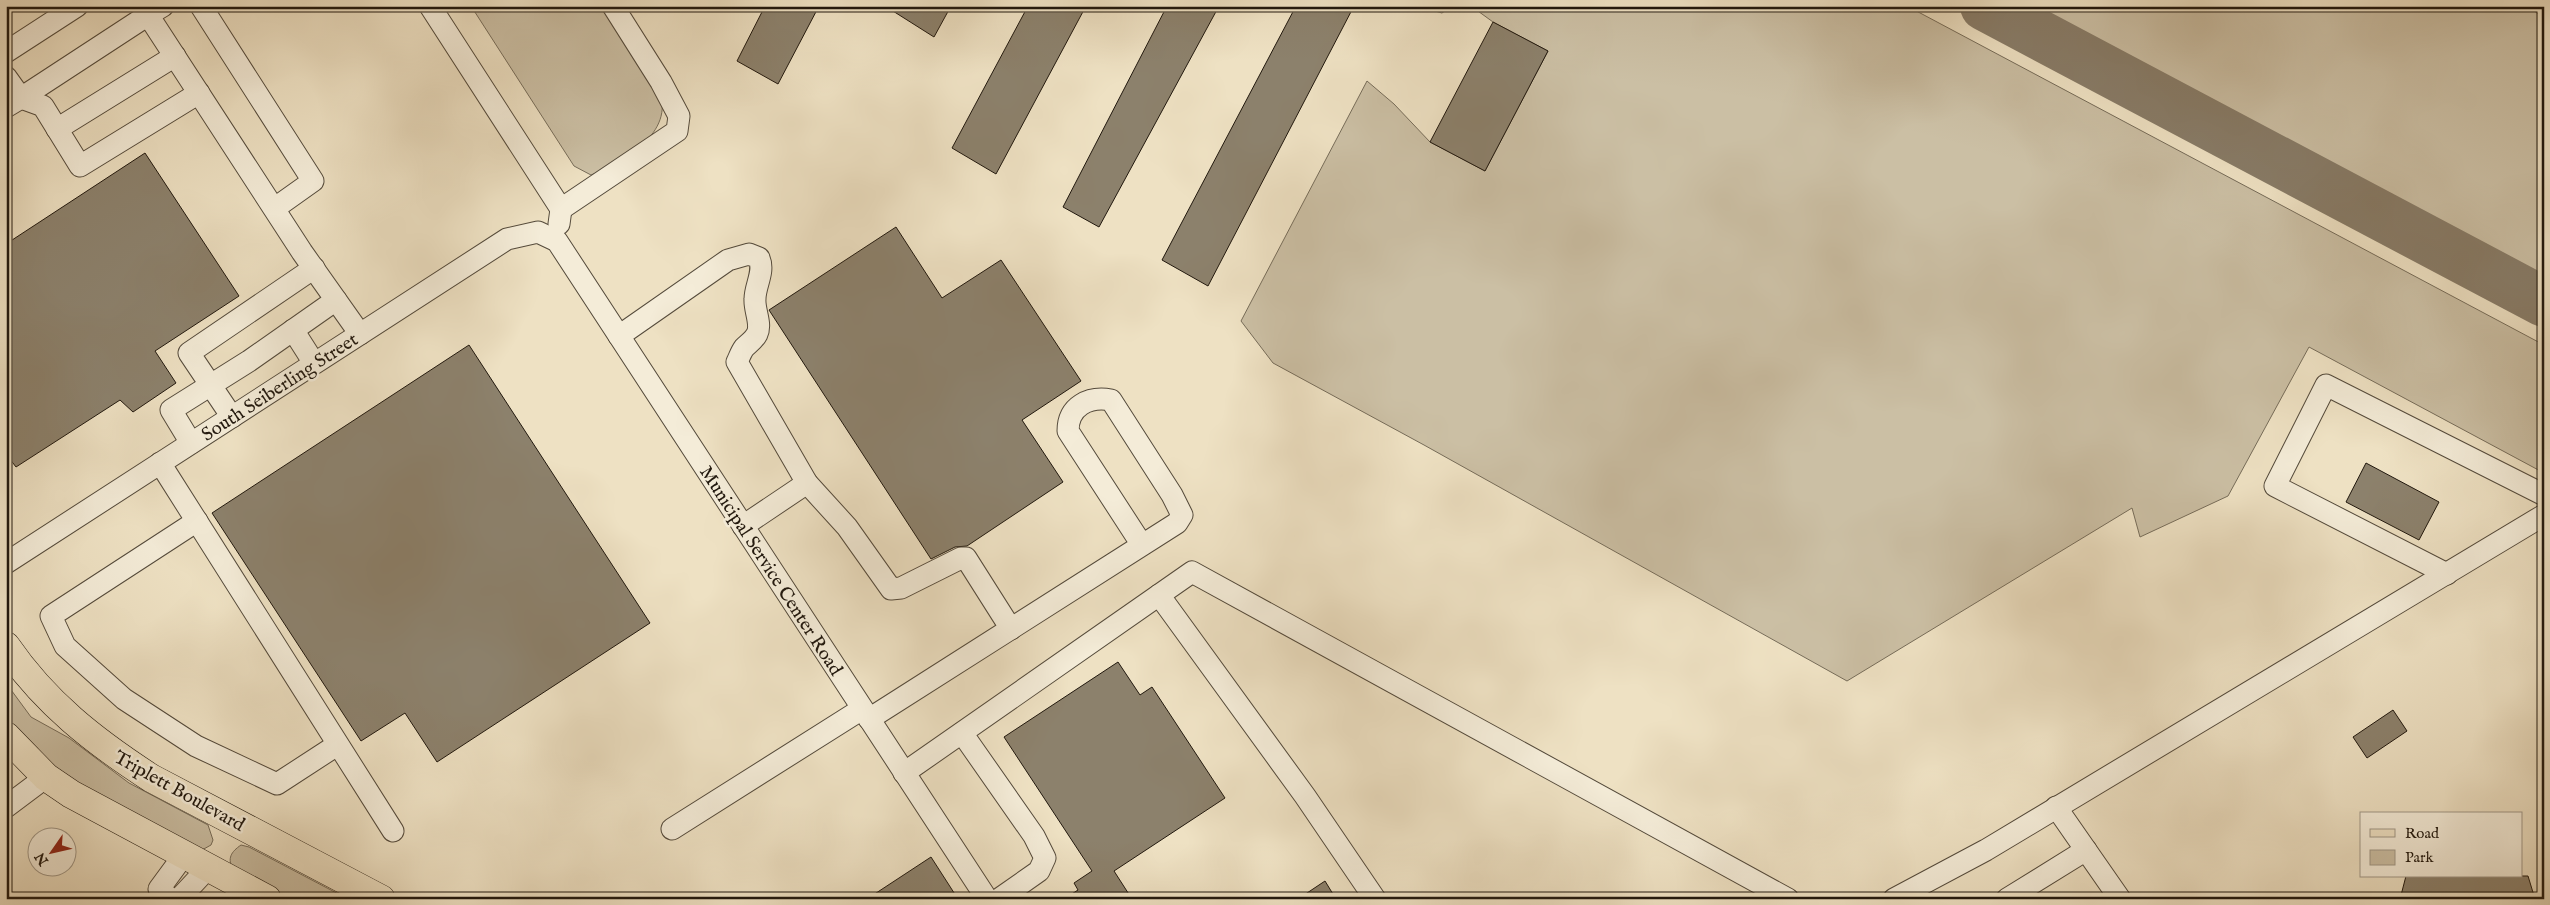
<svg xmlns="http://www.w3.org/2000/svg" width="2550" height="905" font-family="'IM FELL English',serif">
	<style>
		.green { fill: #cbbfa4; stroke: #766c59 }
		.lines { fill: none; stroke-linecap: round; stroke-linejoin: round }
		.taxiway { stroke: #887c68; stroke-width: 50 }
		.building { fill: #8c816c; stroke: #21180e }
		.minor-casing { stroke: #544a3b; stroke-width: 23 }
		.major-casing { stroke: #21180e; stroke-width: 29 }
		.minor { stroke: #f4ecd8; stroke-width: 21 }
		.major { stroke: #eee1c3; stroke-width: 28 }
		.labels { text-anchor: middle; stroke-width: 5; stroke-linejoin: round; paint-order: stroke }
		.street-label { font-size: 19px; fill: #21180e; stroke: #f4ecd8 }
	</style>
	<rect width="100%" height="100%" fill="#eee1c3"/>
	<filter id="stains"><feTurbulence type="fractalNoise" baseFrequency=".004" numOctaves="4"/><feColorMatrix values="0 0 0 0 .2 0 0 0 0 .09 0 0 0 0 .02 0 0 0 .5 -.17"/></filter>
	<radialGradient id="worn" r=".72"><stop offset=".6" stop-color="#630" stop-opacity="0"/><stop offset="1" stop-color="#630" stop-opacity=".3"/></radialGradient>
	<g class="green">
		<path d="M 471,6 L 604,6 C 617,25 629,45 642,64 C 647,72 655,81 659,90 C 676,133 623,162 591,175 L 574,166 Z"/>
		<path d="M 1417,6 L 1452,6 L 1442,13 Z"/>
		<path d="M 1471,6 L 1907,6 L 2544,345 L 2544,473 L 2309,347 L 2228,496 L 2140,537 L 2132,508 L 1847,681 L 1424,445 L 1273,363 L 1241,321 L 1367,81 L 1394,104 L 1430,142 L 1485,171 L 1548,51 L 1493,22 Z"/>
		<path d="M 1994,6 L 2525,6 L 2544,17 L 2544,295 L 2529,291 Z"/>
		<path d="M 6,683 L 31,717 L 69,738 L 129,783 L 208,825 L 213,840 L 211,845 L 202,850 L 95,797 L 51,766 L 25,742 L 6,718 Z"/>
		<path d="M 241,845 L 249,847 L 348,899 L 287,899 L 233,870 C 227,858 231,852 241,845 Z"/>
	</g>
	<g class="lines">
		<path class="taxiway" d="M 1985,6 L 2544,302"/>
	</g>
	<g class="building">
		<path d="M 765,6 L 819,6 L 778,84 L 737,61 Z"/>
		<path d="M 885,6 L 951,6 L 934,37 Z"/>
		<path d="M 1028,6 L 1086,6 L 996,174 L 952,148 Z"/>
		<path d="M 1167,6 L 1219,6 L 1099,227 L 1063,207 Z"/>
		<path d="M 1296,6 L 1354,6 L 1208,286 L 1162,260 Z"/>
		<path d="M 1493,22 L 1548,51 L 1485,171 L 1430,142 Z"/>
		<path d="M 145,153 L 239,296 L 155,351 L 176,383 L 133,412 L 120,400 L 16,467 L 6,454 L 6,244 Z"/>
		<path d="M 896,227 L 942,298 L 1001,260 L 1081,381 L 1022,420 L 1063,482 L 967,546 L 955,547 L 931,559 L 769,310 Z"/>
		<path d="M 469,345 L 650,623 L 437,762 L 405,713 L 361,741 L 212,513 Z"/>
		<path d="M 2366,463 L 2439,502 L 2419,540 L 2346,502 Z"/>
		<path d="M 1118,662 L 1140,695 L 1152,687 L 1225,798 L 1114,871 L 1132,899 L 1064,899 L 1078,890 L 1074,883 L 1092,871 L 1004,737 Z"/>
		<path d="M 2393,710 L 2407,731 L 2367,758 L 2353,737 Z"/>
		<path d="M 931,857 L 958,899 L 867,899 Z"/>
		<path d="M 2406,876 L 2528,876 L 2535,899 L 2400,899 Z"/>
		<path d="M 1325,881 L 1336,899 L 1298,899 Z"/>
	</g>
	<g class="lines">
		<g class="minor-casing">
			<g id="minor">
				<path d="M 163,6 L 148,15 L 302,252 L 360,334"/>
				<path d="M 201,6 L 313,181 L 275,208"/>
				<path d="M 430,6 L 561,209 L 559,224"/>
				<path d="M 6,52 L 77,6"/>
				<path d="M 6,77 L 21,98 L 148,15"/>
				<path d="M 6,107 L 21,98 L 43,106 L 80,166 L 199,93"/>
				<path d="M 57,129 L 175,56"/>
				<path d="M 561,209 L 677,131 L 679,116 L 661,82 L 613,6"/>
				<path d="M 293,330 L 314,363"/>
				<path d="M 619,336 L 728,260 L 749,254 L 759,258 C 765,272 755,285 755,299 C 754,310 762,324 757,334 C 754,340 749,343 744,348 C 741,352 739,358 737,362 L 807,483 L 847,527 L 891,589 L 901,588 L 961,558 L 966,558 L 1011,629"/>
				<path d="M 232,417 L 189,353 L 314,268"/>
				<path d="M 191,443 L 171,410 L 249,361 L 336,300"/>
				<path d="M 160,463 L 393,831"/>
				<path d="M 197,521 L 51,616 L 65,646 L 124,699 L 196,746 L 277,784 L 337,745"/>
				<path d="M 743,526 L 807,483"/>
				<path d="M 6,563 L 507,239 L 538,232 L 557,241 L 987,899"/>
				<path d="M 2447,574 L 2275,486 L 2326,385 L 2544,495"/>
				<path d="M 1159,595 L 1305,796 L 1375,899"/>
				<path d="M 869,719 L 1177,523 L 1182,515 L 1172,495 L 1111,400 C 1089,396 1068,406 1068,431 L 1142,545"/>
				<path d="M 962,733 L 1034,836 L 1045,858 L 1039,871 L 999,899"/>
				<path d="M 904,773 L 1192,572 L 1788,899"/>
				<path d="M 6,807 L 46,777"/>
				<path d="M 2056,807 L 2120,899"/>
				<path d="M 672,829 L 862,709"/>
				<path d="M 171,899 L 159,889 L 184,855"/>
				<path d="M 179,899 L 208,868"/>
				<path d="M 1894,899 L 1986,850 L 2544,515"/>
				<path d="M 2007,899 L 2086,850"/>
			</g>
		</g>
		<g class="major-casing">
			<g id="major">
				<path d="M 6,646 C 45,703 94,741 151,778 L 381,899"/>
				<path d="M 6,736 L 46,777 L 71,794 L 267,899"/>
			</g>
		</g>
		<use href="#minor" class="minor"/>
		<use href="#major" class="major"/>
	</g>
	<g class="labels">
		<g class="street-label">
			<text transform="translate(279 386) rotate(-33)" y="7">South Seiberling Street</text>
			<text transform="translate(772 570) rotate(57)" y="7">Municipal Service Center Road</text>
			<text transform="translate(180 790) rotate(29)" y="7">Triplett Boulevard</text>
		</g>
	</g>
	<rect width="2550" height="905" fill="none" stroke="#eee1c3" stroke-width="25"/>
	<rect x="8" y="8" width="2535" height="890" fill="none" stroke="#21180e" stroke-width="2.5"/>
	<rect x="12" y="12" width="2525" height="880" fill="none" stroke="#21180e"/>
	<rect x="2360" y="812" width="162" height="65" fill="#f4ecd8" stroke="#a09787"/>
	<rect x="2370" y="829" width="25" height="8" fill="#eee1c3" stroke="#a09787"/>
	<text x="2405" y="838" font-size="15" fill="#21180e">Road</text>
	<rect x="2370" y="850" width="25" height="15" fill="#cbbfa4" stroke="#a09787"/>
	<text x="2405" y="862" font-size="15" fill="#21180e">Park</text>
	<g transform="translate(52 852) rotate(236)"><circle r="24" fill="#f4ecd8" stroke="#a09787"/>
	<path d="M0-4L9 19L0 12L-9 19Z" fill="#8f2418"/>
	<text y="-8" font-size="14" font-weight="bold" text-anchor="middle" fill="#21180e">N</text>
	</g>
	<rect width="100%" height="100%" filter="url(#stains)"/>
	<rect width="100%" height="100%" fill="url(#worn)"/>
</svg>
